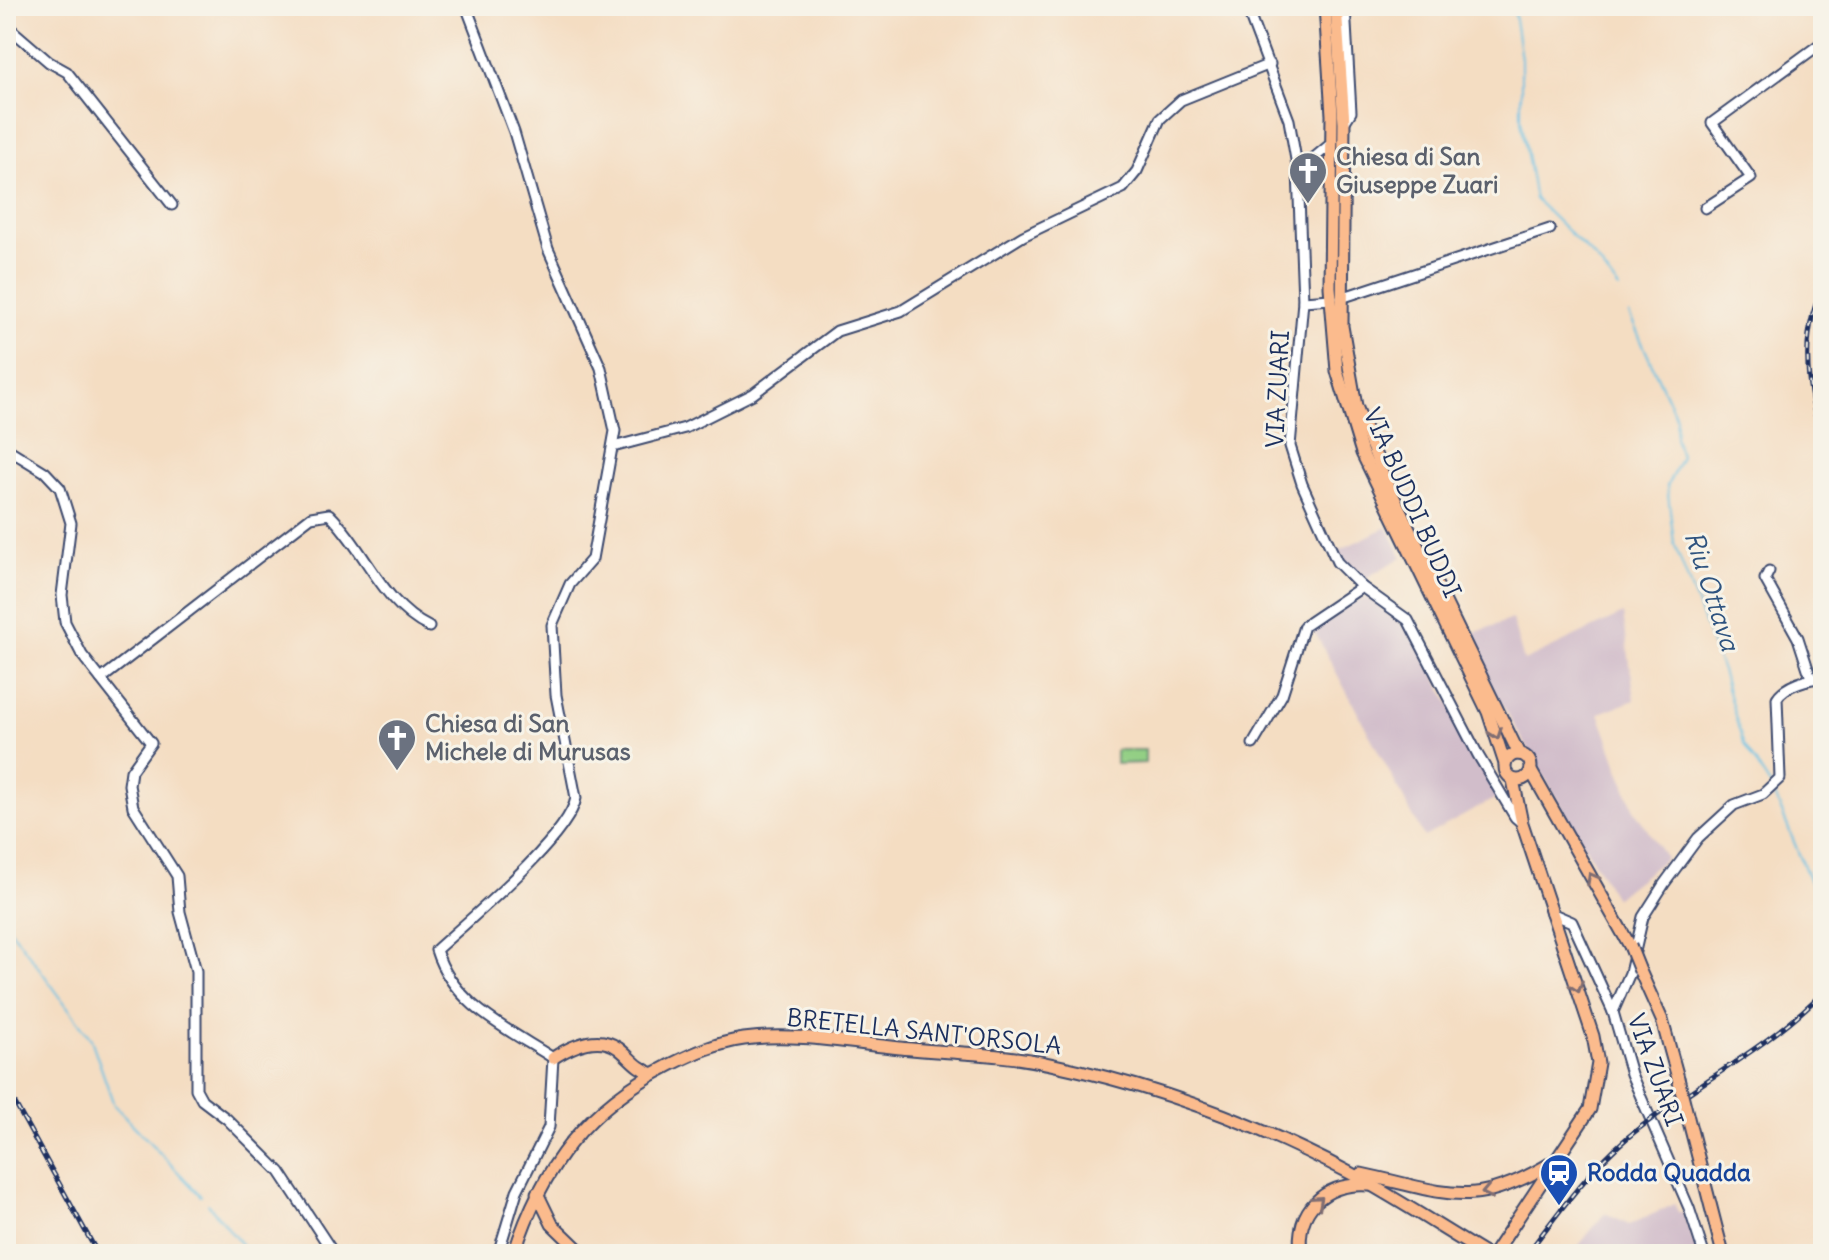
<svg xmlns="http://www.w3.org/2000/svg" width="1829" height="1260" font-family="Delius,sans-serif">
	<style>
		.industrial { fill: #d1bdca }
		.green { fill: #93cf84; stroke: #577f71; stroke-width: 2 }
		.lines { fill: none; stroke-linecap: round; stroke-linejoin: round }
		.stream { stroke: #66c0e3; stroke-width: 2 }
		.minor-casing { stroke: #3c496d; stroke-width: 13 }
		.major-casing { stroke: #3c496d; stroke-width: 15 }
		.minor { stroke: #fff; stroke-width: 9 }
		.major { stroke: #fbbb8d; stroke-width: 11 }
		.rail-casing { stroke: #1b2f5e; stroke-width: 5 }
		.rail { stroke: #f7f3e8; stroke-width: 2; stroke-dasharray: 6; stroke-linecap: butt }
		.major-bridge-casing { stroke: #3c496d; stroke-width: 15; stroke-linecap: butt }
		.major-bridge { stroke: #fbbb8d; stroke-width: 11 }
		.oneway { stroke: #806e73 }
		.labels { text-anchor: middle; stroke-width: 6; stroke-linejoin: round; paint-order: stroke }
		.worship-label { font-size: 24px; font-weight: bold; fill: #5b616d; stroke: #f7f3e8; text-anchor: start }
		.street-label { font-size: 24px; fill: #1b2f5e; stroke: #f7f3e8 }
		.transit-label { font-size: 24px; font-weight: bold; fill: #164399; stroke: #f7f3e8; text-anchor: start }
		.water-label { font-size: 26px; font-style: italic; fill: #2e537f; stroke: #f7f3e8 }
	</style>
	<rect width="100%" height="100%" fill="#f7f3e8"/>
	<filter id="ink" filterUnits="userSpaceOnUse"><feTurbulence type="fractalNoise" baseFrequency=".0125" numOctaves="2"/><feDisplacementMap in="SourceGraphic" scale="16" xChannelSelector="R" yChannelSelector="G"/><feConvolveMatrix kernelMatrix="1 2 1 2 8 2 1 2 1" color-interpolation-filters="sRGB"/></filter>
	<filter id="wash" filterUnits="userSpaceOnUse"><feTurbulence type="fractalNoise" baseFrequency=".006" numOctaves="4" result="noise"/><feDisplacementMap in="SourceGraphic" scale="32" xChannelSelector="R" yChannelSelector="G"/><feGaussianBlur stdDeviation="1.8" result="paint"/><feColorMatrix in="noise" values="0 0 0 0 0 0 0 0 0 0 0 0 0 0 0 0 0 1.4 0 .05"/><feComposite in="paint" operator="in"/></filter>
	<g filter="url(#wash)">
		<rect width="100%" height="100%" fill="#f4ddc2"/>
		<g class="industrial">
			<path d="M 1387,527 L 1402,557 L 1359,582 L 1337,551 Z"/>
			<path d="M 1369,598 L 1414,635 L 1498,797 L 1424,837 L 1311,625 L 1350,602 Z"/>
			<path d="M 1623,614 L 1635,700 L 1599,713 L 1633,808 L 1666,858 L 1615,898 L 1463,637 L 1512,619 L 1524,661 Z"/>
			<path d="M 1675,1204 L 1678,1212 L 1683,1212 L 1698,1254 L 1572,1254 L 1605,1213 L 1629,1225 Z"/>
		</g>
		<path class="green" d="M 1116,750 L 1145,750 L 1145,763 L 1116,764 Z"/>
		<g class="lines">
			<g class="stream">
				<path d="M 1513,6 L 1521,59 L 1521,120 L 1535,199 L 1596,259 L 1619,289"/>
				<path d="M 1629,314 L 1676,417 L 1675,438 L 1681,457 L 1667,486 L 1674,543 L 1722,671 L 1743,743 L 1770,785"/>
				<path d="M 1774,793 L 1823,913"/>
				<path d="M 6,923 L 91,1039 L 114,1105 L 201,1196"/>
				<path d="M 208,1204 L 249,1254"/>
			</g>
		</g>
	</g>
	<g filter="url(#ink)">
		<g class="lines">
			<g class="minor-casing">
				<g id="minor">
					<path d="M 466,6 L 514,132 L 548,249 L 601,368 L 615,431 L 592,559 L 570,584 L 552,625 L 556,695 L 576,798 C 569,837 469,920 436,950 C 453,1005 508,1029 553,1058 L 549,1127 L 517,1191 L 498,1254"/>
					<path d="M 1246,6 L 1289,120 L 1298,171 L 1332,143"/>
					<path d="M 6,25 L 49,62 L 67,72 L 172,205"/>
					<path d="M 1344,123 L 1351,112 L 1345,6"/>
					<path d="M 1298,171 L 1303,301 L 1290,446 L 1302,484 L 1337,562 L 1362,587 L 1408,620 L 1478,755 L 1515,817 L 1522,823"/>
					<path d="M 1705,208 L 1751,178 L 1712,123 L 1823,42"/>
					<path d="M 1341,298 L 1550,229"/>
					<path d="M 1303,301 L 1331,299"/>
					<path d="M 613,447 L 685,428 L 753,394 L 837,331 L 901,311 L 1023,236 L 1123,188 L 1137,171 L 1160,119 L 1181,100 L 1270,64"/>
					<path d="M 6,448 L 45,472 L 60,488 L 71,523 L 62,595 L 65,622 L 82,655 L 151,743 L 131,771 L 129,785 L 133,807 L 177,876 L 180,912 L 196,971 L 196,1089 L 202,1100 L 227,1119 L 280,1172 L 334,1254"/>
					<path d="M 1769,571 L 1765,579 L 1798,638 L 1811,678"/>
					<path d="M 101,679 L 311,517 L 329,514 C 366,550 382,604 429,627"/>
					<path d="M 1253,744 L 1282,695 L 1304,626 L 1362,587"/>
					<path d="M 1551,913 L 1572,922 L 1613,1012 L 1631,1074 L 1689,1208 L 1704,1254"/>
					<path d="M 1613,1012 L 1630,973 L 1643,917 L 1664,884 L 1698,838 L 1734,805 L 1763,794 L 1780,778 L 1777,698 C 1785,685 1809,678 1823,678"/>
				</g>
			</g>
			<g class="major-casing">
				<g id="major">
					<path d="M 1325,6 L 1332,115 L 1330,287 L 1337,371 L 1362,453 L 1488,712 L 1505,764"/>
					<path d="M 1336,6 L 1344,123 L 1342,326 L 1356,406 L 1384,477 L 1519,754"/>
					<circle cx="1518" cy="767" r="13"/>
					<path d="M 1531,771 L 1630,946"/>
					<path d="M 1640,971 L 1662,1020 L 1678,1078"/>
					<path d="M 553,1058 C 570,1047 597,1033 618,1048 C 631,1058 636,1068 653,1074"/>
					<path d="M 1687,1114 L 1723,1254"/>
					<path d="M 1361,1174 C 1447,1192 1471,1212 1553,1162"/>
					<path d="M 537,1193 L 552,1224 L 583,1254"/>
					<path d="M 514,1254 C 542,1166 587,1107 670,1065 C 694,1053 717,1043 744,1039 C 795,1032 850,1043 900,1048 C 950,1053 1001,1053 1050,1064 C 1155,1086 1256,1123 1350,1173 C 1396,1198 1440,1227 1485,1254"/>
					<path d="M 1301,1254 C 1295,1209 1325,1182 1369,1185"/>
					<path d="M 1494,1254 L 1590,1109 L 1598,1063 L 1593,1036 L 1522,823 L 1513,780"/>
				</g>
			</g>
			<use href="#minor" class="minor"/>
			<use href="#major" class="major"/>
			<g class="rail-casing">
				<g id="rail">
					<path d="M 1823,288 C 1797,339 1809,395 1823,447"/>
					<path d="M 6,1087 L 98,1254"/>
					<path d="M 1527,1254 C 1558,1213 1588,1171 1627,1138 C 1690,1086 1765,1051 1823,992"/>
				</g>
			</g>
			<use href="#rail" class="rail"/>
			<g class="major-bridge-casing">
				<g id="major-bridge">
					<path d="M 1630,946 L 1640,971"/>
					<path d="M 1678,1078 L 1687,1114"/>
				</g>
			</g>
			<use href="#major-bridge" class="major-bridge"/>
		</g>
		<defs><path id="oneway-chevron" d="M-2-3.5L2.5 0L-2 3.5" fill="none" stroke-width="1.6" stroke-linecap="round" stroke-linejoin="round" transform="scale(2)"/></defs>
		<g class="oneway">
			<use href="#oneway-chevron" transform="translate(1496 734) rotate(70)"/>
			<use href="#oneway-chevron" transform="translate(1592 878) rotate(-119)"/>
			<use href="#oneway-chevron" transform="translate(1577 987) rotate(71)"/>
			<use href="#oneway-chevron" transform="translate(1487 1192) rotate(168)"/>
			<use href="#oneway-chevron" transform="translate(1318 1201) rotate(-42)"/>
		</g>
	</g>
	<defs>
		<g id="church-pin" transform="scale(2)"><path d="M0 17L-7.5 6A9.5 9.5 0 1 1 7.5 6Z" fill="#6b7280" stroke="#f7f3e8"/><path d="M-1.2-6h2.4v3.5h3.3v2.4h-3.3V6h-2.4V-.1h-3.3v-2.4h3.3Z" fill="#fff"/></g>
		<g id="station-pin" transform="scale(2)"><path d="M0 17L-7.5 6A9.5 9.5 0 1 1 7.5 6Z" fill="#1a4fb4" stroke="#f7f3e8"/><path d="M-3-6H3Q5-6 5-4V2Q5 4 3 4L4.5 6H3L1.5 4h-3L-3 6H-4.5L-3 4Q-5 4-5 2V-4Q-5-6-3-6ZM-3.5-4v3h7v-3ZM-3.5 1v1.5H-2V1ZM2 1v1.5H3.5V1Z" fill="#fff"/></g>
	</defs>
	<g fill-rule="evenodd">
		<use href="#church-pin" x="1308" y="171"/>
		<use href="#church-pin" x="397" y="738"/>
		<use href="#station-pin" x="1559" y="1173"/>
	</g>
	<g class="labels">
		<g class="worship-label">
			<text x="1336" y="165">Chiesa di San<tspan x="1336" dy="28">Giuseppe Zuari</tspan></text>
			<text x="425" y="732">Chiesa di San<tspan x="425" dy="28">Michele di Murusas</tspan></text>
		</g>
		<g class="street-label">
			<text transform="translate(1278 389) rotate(-87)" y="8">VIA ZUARI</text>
			<text transform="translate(1412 503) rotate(66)" y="8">VIA BUDDI BUDDI</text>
			<text transform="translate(924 1032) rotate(6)" y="8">BRETELLA SANT'ORSOLA</text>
			<text transform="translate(1655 1070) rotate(70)" y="8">VIA ZUARI</text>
		</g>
		<g class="transit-label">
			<text x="1587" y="1181">Rodda Quadda</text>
		</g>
		<g class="water-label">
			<text transform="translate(1712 591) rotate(72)" y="9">Riu Ottava</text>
		</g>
	</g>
	<rect width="1829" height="1260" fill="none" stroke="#f7f3e8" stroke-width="32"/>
</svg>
